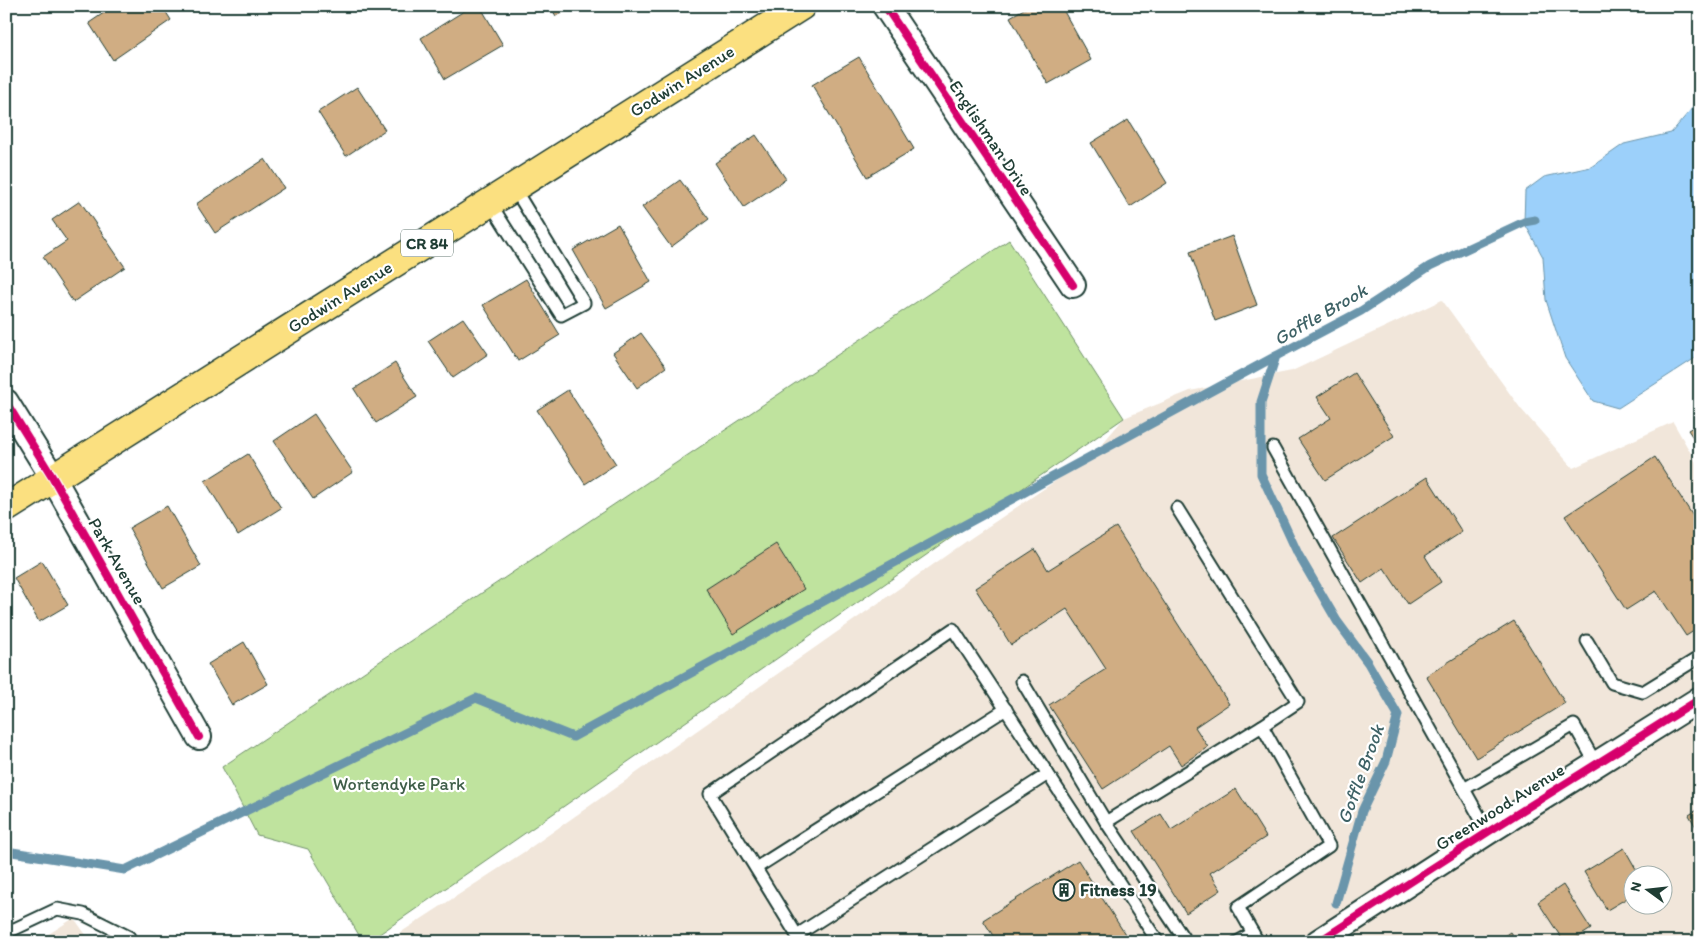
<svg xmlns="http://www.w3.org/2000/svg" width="1706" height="948" font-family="Itim,sans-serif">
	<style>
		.built { fill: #f1e6da; fill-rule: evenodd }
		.green { fill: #bfe39e; stroke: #6f9069 }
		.water { fill: #9cd0fa; stroke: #6a95ab }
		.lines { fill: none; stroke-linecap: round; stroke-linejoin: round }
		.stream { stroke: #6a95ab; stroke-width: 9 }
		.building { fill: #d0ad83; stroke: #1f3d34 }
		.lane-casing { stroke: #1f3d34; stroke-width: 15 }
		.street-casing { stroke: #1f3d34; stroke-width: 28 }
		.primary-casing { stroke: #1f3d34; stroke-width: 31 }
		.lane { stroke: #fff; stroke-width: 11 }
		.street { stroke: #fff; stroke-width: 24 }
		.primary { stroke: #fbe080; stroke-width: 28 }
		.cycleway-casing { stroke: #fff; stroke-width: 11 }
		.cycleway { stroke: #d6006c; stroke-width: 8 }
		.labels { text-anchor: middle; stroke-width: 4.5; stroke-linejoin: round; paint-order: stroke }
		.shield { fill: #fff; stroke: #627771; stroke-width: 1 }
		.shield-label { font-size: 16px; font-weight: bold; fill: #1f3d34 }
		.street-label { font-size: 18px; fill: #1f3d34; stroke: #fff }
		.park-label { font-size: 18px; fill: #3f5e49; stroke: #fff }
		.poi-label { font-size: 18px; font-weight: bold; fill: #1f3d34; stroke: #fff; text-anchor: start }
		.water-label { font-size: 19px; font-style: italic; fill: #3e6266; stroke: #fff }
	</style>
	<rect width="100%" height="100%" fill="#fff"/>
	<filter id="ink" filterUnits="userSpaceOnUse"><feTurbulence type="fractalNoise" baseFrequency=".02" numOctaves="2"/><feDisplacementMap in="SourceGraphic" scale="10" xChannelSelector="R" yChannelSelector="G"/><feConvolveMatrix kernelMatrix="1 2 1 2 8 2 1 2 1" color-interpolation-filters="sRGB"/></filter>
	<g filter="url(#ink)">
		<g class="built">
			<path d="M 1442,300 L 1521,409 L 1573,468 L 1673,422 L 1700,469 L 1700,942 L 386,942 L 524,852 L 971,538 L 1091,457 L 1124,418 L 1190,391 L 1292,371 ZM 1634,876 L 1664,876 L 1664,906 L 1634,906 Z"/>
			<path d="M 74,918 L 91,942 L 36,942 Z"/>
		</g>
		<path class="green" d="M 1009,240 L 1124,418 L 368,942 L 363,942 L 308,849 L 257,835 L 222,767 Z"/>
		<path class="water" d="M 1700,99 L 1700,355 L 1618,408 L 1593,401 L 1565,358 L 1546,300 L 1543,257 L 1524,222 L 1525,191 L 1544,177 L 1591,167 L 1624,144 L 1671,133 Z"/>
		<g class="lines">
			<g class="stream">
				<path d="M 6,851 L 125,870 L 476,698 L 573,737 L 1276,356"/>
				<path d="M 1336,903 L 1362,811 L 1386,761 L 1398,715 L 1368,663 L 1337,621 L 1298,554 L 1261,474 L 1261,402 L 1276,356 L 1361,311 L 1430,266 L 1524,222 L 1535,220"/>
			</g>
		</g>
		<g class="building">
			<path d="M 114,6 L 162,6 L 171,20 L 113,60 L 89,23 Z"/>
			<path d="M 472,6 L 480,6 L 503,45 L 445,79 L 421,38 Z"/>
			<path d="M 550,6 L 573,6 L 556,16 Z"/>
			<path d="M 1029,6 L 1061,6 L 1091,60 L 1048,84 L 1010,17 Z"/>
			<path d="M 859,57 L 914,149 L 867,177 L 812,85 Z"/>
			<path d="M 357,87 L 385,130 L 346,156 L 318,112 Z"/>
			<path d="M 1128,120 L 1167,183 L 1130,207 L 1091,143 Z"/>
			<path d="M 756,135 L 786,179 L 744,207 L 715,163 Z"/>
			<path d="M 265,159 L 284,188 L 215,233 L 196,204 Z"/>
			<path d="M 680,180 L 709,219 L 671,247 L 642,207 Z"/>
			<path d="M 80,201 L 125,267 L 73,302 L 43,257 L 67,241 L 52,220 Z"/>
			<path d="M 618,224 L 651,282 L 606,308 L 573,250 Z"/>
			<path d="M 1232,236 L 1257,305 L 1215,321 L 1190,252 Z"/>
			<path d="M 526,279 L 560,335 L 518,361 L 483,305 Z"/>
			<path d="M 463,318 L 488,354 L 453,378 L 428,341 Z"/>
			<path d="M 641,333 L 666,367 L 637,388 L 613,353 Z"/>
			<path d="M 395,363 L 417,397 L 376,423 L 354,389 Z"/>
			<path d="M 1354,373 L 1394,436 L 1325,480 L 1298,439 L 1331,418 L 1317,397 Z"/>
			<path d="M 568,390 L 616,464 L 585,484 L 537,410 Z"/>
			<path d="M 314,414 L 353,472 L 313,499 L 274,441 Z"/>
			<path d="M 1700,423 L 1700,448 L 1688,430 Z"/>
			<path d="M 248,454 L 281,508 L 238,535 L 205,481 Z"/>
			<path d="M 1655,457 L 1700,527 L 1700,627 L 1686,636 L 1656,591 L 1626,610 L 1565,516 Z"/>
			<path d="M 1427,477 L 1462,532 L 1425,556 L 1441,582 L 1408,604 L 1384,568 L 1362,583 L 1333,538 Z"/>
			<path d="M 167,506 L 201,566 L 163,588 L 129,528 Z"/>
			<path d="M 1116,527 L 1229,704 L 1195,727 L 1208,747 L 1181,765 L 1169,746 L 1103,789 L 1049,705 L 1106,669 L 1067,609 L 1011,645 L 975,588 L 1035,549 L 1048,570 Z"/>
			<path d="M 776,544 L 804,589 L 733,634 L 706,589 Z"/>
			<path d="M 42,561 L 68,605 L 39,622 L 14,578 Z"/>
			<path d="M 1514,621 L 1565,703 L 1476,758 L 1426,676 Z"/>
			<path d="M 244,642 L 268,684 L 232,705 L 208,664 Z"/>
			<path d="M 1236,789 L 1266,837 L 1210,873 L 1221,890 L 1186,913 L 1134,831 L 1161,814 L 1171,830 Z"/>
			<path d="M 1700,808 L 1700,834 L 1689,815 Z"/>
			<path d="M 1624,848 L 1640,876 L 1634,876 L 1634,894 L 1607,910 L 1584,872 Z"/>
			<path d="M 1078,860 L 1130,942 L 997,942 L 983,920 Z"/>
			<path d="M 1563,885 L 1591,929 L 1571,942 L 1564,942 L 1538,902 Z"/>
			<path d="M 1510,932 L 1517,942 L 1495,942 Z"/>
		</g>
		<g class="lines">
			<g class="lane-casing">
				<g id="lane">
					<path d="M 490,203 L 561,315 L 584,303 L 514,188"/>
					<path d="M 1273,448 L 1488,832"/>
					<path d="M 1177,508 L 1298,702 L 1262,726 L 1329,846 L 1238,907 L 1258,942"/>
					<path d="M 1587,641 L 1612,683 L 1643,692 L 1700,657"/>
					<path d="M 1022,681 L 1106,822"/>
					<path d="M 1464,789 L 1574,725 L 1596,764"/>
					<path d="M 756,868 L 1006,709"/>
					<path d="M 6,933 L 57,909 L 83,914 L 129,937"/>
					<path d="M 797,935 L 1048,774"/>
					<path d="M 801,942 L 710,794 L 953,629 L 1158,942"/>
					<path d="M 1186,942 L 1106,822 L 1262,726"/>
					<path d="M 1237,942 L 1253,933"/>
				</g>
			</g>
			<g class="street-casing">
				<g id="street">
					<path d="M 885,6 L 1073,285"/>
					<path d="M 6,402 L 53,478 L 199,737"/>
					<path d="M 1318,942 L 1488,832 L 1700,699"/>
				</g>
			</g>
			<g class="primary-casing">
				<path id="primary" d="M 6,508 L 801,6"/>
			</g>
			<use href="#lane" class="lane"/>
			<use href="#street" class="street"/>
			<use href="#primary" class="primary"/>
			<g class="cycleway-casing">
				<g id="cycleway">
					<path d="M 885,6 L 1073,285"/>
					<path d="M 6,402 L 53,478 L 199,737"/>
					<path d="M 1318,942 L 1488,832 L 1700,699"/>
				</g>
			</g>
			<use href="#cycleway" class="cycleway"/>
		</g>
	</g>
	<defs>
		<g id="building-ring" transform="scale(1.125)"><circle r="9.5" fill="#fff" stroke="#1f3d34" stroke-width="1.5"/><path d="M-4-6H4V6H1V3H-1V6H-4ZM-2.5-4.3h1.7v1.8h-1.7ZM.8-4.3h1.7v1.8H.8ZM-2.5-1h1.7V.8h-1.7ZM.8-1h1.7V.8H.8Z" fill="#1f3d34"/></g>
	</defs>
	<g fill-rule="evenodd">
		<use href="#building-ring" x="1064" y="890"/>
	</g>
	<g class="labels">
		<rect class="shield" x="401" y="229.5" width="52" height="27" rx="4"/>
		<g class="shield-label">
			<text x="427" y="249">CR 84</text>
		</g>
		<g class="street-label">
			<text transform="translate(682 81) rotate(-32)" y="6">Godwin Avenue</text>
			<text transform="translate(991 138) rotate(56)" y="6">Englishman Drive</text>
			<text transform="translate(340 297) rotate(-32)" y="6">Godwin Avenue</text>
			<text transform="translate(117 561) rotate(60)" y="6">Park Avenue</text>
			<text transform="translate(1500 807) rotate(-32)" y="6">Greenwood Avenue</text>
		</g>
		<g class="park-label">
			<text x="399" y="790">Wortendyke Park</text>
		</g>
		<g class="poi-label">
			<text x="1080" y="896">Fitness 19</text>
		</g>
		<g class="water-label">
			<text transform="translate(1320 314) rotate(-30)" y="7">Goffle Brook</text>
			<text transform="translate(1360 774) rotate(-70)" y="7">Goffle Brook</text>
		</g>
	</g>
	<rect width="1706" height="948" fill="none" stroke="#fff" stroke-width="25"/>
	<rect x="12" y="12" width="1681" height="923" fill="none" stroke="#1f3d34" stroke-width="2" filter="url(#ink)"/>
	<g transform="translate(1648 890) rotate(285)"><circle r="24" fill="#ffffff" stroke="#a5b1ae"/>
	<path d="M0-4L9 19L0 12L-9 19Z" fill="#1f3d34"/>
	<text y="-8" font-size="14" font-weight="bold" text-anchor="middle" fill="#1f3d34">N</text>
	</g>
</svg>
